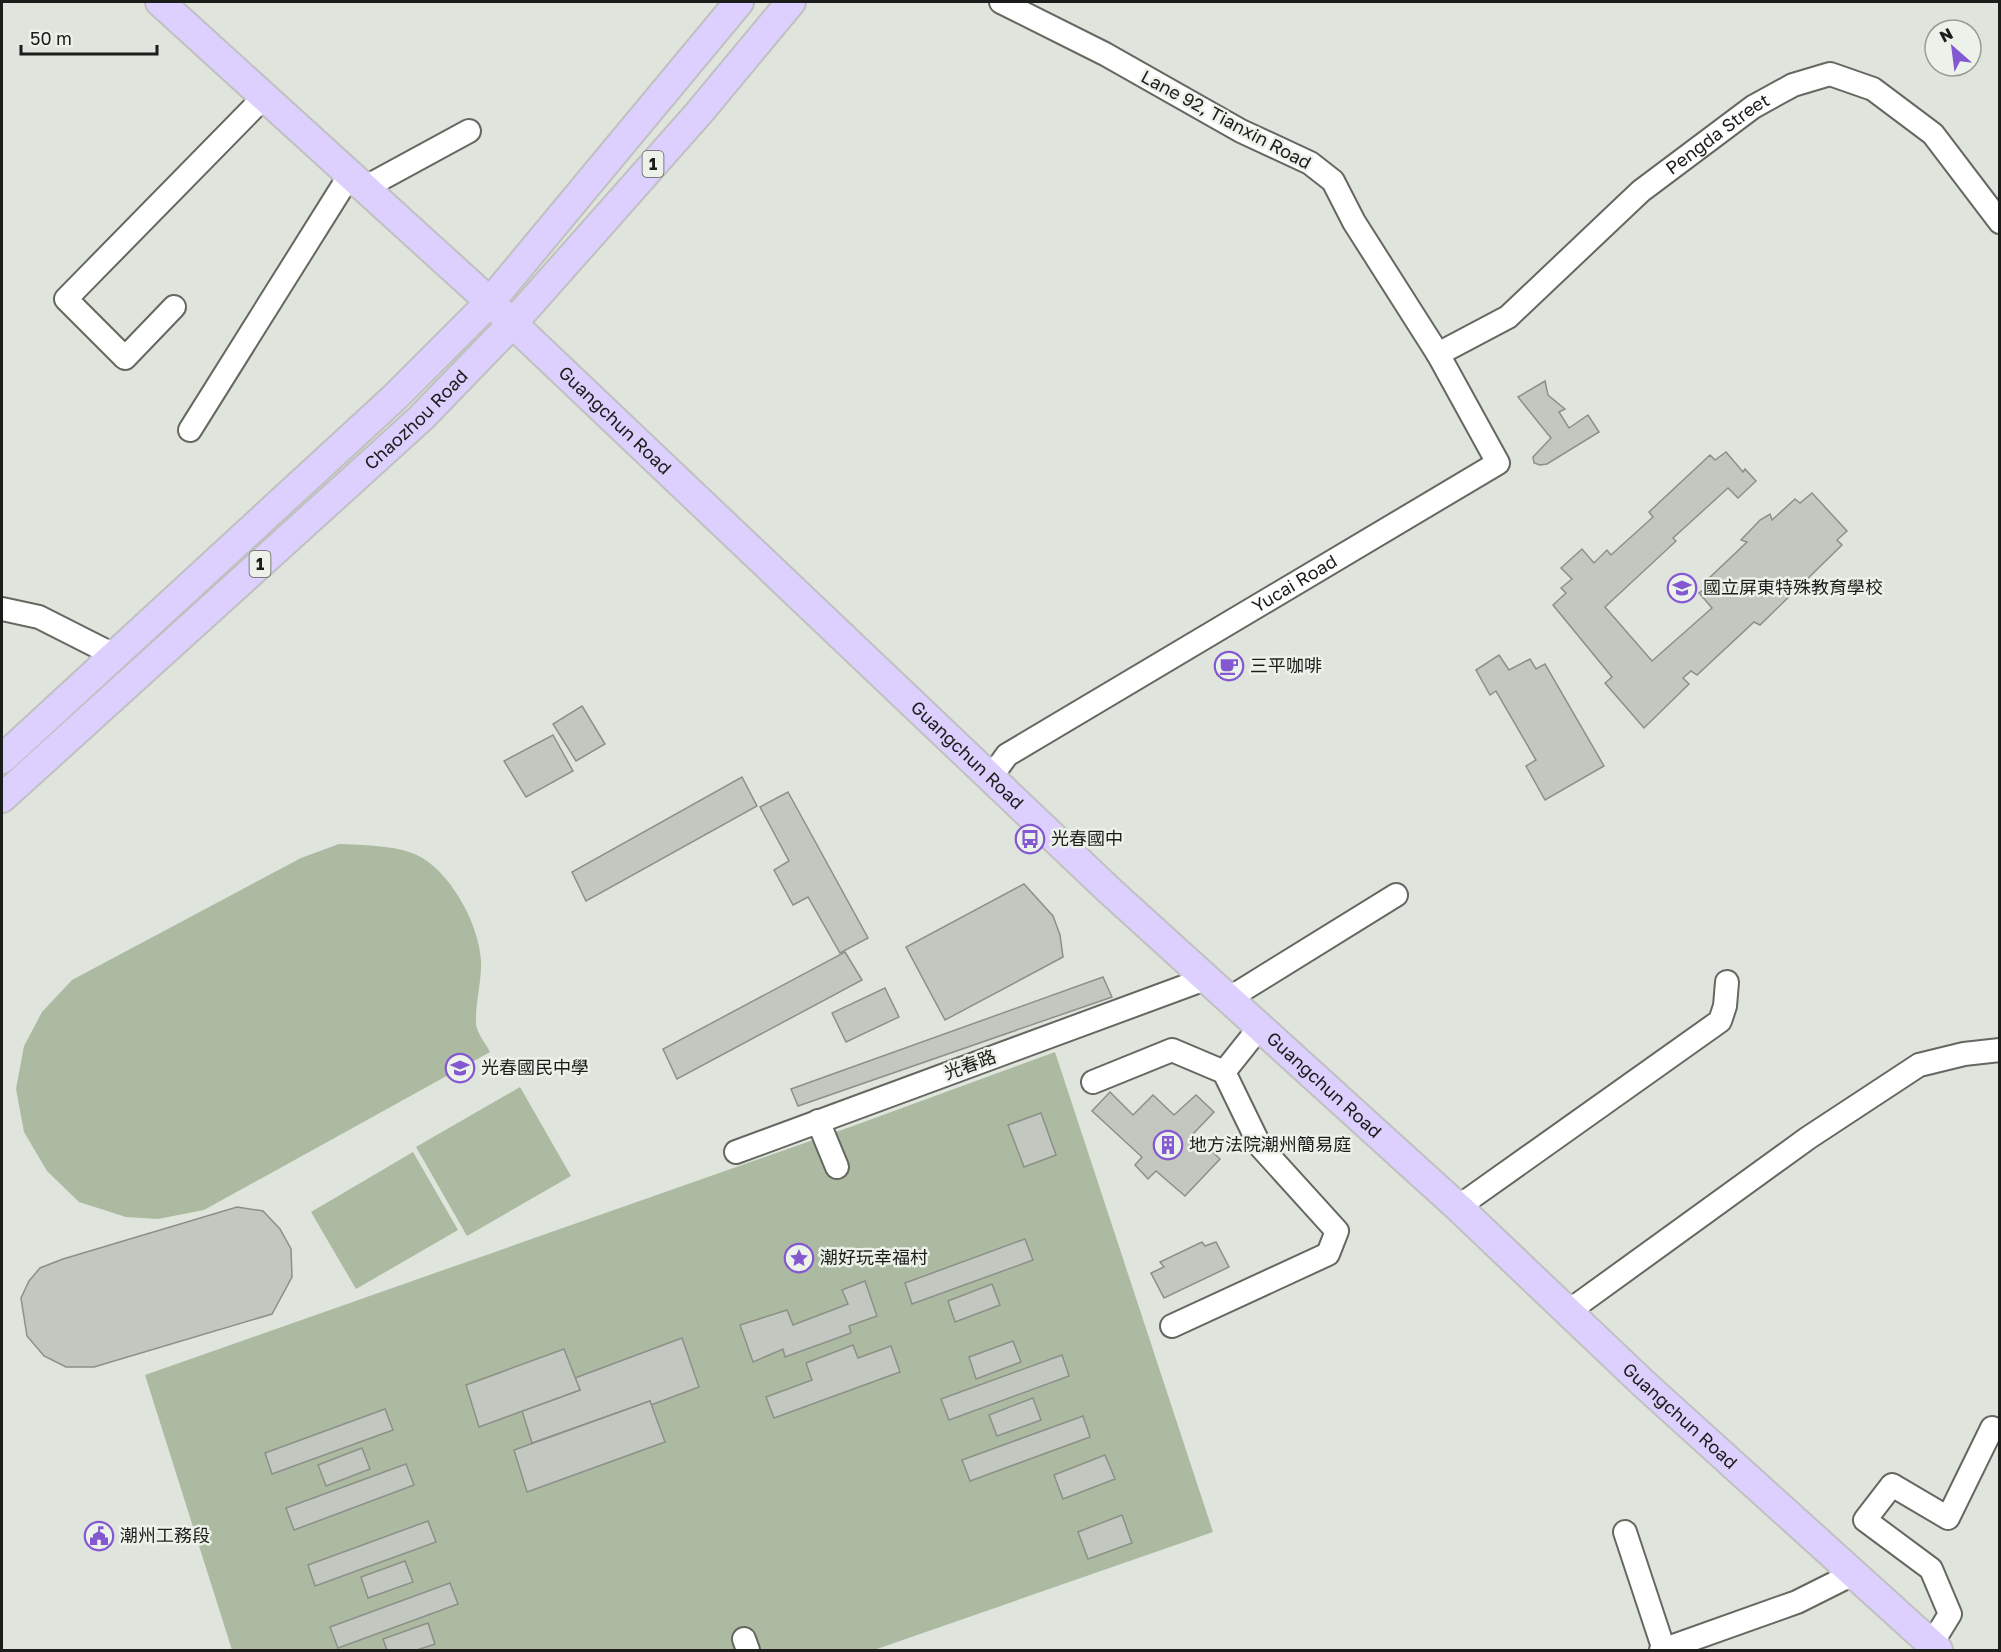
<svg xmlns="http://www.w3.org/2000/svg" width="2001" height="1652" font-family="'Golos Text','Noto Sans TC',sans-serif">
	<style>
		.park { fill: #acbaa1 }
		.building { fill: #c2c7bf; stroke: #8c9088; stroke-width: 1.5 }
		.lines { fill: none; stroke-linecap: round; stroke-linejoin: round }
		.minor-casing { stroke: #646860; stroke-width: 26 }
		.major-casing { stroke: #bfc0bf; stroke-width: 32 }
		.minor { stroke: #fff; stroke-width: 22 }
		.major { stroke: #ddd0ff; stroke-width: 28 }
		.labels { text-anchor: middle; stroke-width: 5; stroke-linejoin: round; paint-order: stroke }
		.shield { fill: #ecf1e9; stroke: #5a5d58; stroke-width: 1.5 }
		.shield-label { font-size: 16px; font-weight: bold; fill: #1b1d1a }
		.street-label { font-size: 18px; fill: #1b1d1a; stroke: #ecf1e9 }
		.poi-label { font-size: 18px; fill: #1b1d1a; stroke: #ecf1e9; text-anchor: start }
	</style>
	<rect width="100%" height="100%" fill="#dfe4dc"/>
	<g class="park">
		<path d="M 339,844 C 363,845 389,845 412,853 C 448,866 479,923 481,960 C 482,981 475,1004 476,1023 C 476,1032 486,1044 490,1052 L 204,1210 L 158,1219 L 126,1217 L 79,1202 L 47,1171 L 24,1132 L 16,1089 L 24,1046 L 42,1012 L 72,980 L 301,858 Z"/>
		<path d="M 1055,1052 L 1213,1532 L 874,1650 L 232,1650 L 145,1375 L 853,1126 Z"/>
		<path d="M 520,1087 L 571,1176 L 467,1236 L 416,1147 Z"/>
		<path d="M 413,1152 L 458,1230 L 356,1289 L 311,1212 Z"/>
	</g>
	<g class="building">
		<path d="M 1545,381 L 1548,395 L 1565,409 L 1559,412 L 1569,428 L 1588,415 L 1599,432 L 1547,464 L 1540,465 L 1534,463 L 1533,457 L 1551,438 L 1518,397 Z"/>
		<path d="M 1726,452 L 1743,472 L 1745,469 L 1756,481 L 1738,498 L 1728,488 L 1673,538 L 1676,541 L 1605,607 L 1652,661 L 1712,608 L 1699,593 L 1709,586 L 1705,582 L 1747,542 L 1741,540 L 1760,520 L 1770,514 L 1772,520 L 1795,499 L 1800,503 L 1812,493 L 1847,531 L 1837,540 L 1842,545 L 1760,625 L 1754,622 L 1697,675 L 1691,671 L 1683,678 L 1689,684 L 1644,728 L 1605,683 L 1612,677 L 1553,605 L 1566,593 L 1561,588 L 1572,579 L 1561,568 L 1582,549 L 1594,563 L 1607,550 L 1611,555 L 1653,517 L 1649,512 L 1710,455 L 1715,460 Z"/>
		<path d="M 1499,655 L 1509,670 L 1530,659 L 1536,669 L 1545,664 L 1604,766 L 1545,800 L 1526,766 L 1536,760 L 1496,691 L 1490,695 L 1476,670 Z"/>
		<path d="M 582,706 L 605,744 L 576,761 L 553,724 Z"/>
		<path d="M 553,735 L 573,771 L 526,797 L 504,761 Z"/>
		<path d="M 742,777 L 757,806 L 586,901 L 572,872 Z"/>
		<path d="M 788,792 L 868,938 L 840,953 L 808,897 L 793,905 L 774,870 L 789,861 L 760,807 Z"/>
		<path d="M 1024,884 L 1053,916 L 1060,935 L 1063,957 L 945,1020 L 906,947 Z"/>
		<path d="M 845,952 L 862,980 L 677,1079 L 663,1049 Z"/>
		<path d="M 1103,977 L 1112,997 L 798,1106 L 791,1089 Z"/>
		<path d="M 885,988 L 899,1017 L 846,1042 L 832,1013 Z"/>
		<path d="M 1110,1092 L 1133,1115 L 1153,1095 L 1174,1115 L 1196,1095 L 1214,1112 L 1193,1134 L 1220,1159 L 1185,1196 L 1156,1171 L 1148,1179 L 1135,1165 L 1142,1157 L 1092,1111 Z"/>
		<path d="M 1041,1113 L 1056,1155 L 1024,1167 L 1008,1125 Z"/>
		<path d="M 237,1207 L 263,1211 L 280,1229 L 291,1249 L 292,1277 L 272,1314 L 94,1367 L 66,1367 L 44,1356 L 27,1336 L 21,1298 L 29,1281 L 40,1268 L 63,1259 Z"/>
		<path d="M 1025,1239 L 1033,1260 L 912,1304 L 905,1283 Z"/>
		<path d="M 1202,1242 L 1205,1246 L 1216,1242 L 1229,1267 L 1164,1298 L 1151,1273 L 1164,1267 L 1160,1262 Z"/>
		<path d="M 865,1281 L 877,1316 L 849,1326 L 851,1333 L 785,1357 L 783,1349 L 753,1362 L 740,1325 L 787,1310 L 793,1325 L 848,1304 L 842,1290 Z"/>
		<path d="M 992,1284 L 1000,1305 L 955,1322 L 948,1301 Z"/>
		<path d="M 682,1338 L 699,1387 L 651,1405 L 650,1401 L 532,1443 L 522,1411 L 580,1390 L 575,1378 Z"/>
		<path d="M 1013,1341 L 1021,1362 L 976,1379 L 969,1357 Z"/>
		<path d="M 853,1345 L 858,1358 L 891,1346 L 900,1372 L 774,1418 L 766,1397 L 812,1380 L 806,1363 Z"/>
		<path d="M 564,1349 L 580,1390 L 479,1427 L 466,1385 Z"/>
		<path d="M 1062,1355 L 1069,1376 L 949,1420 L 941,1399 Z"/>
		<path d="M 1033,1398 L 1041,1420 L 997,1436 L 989,1415 Z"/>
		<path d="M 650,1401 L 665,1442 L 527,1492 L 514,1450 Z"/>
		<path d="M 385,1409 L 393,1430 L 272,1474 L 265,1453 Z"/>
		<path d="M 1083,1416 L 1090,1437 L 970,1481 L 962,1460 Z"/>
		<path d="M 362,1448 L 370,1469 L 326,1486 L 318,1465 Z"/>
		<path d="M 1105,1455 L 1115,1479 L 1063,1499 L 1054,1475 Z"/>
		<path d="M 406,1464 L 414,1485 L 294,1530 L 286,1508 Z"/>
		<path d="M 1122,1515 L 1132,1543 L 1088,1559 L 1078,1532 Z"/>
		<path d="M 428,1521 L 436,1542 L 315,1586 L 308,1565 Z"/>
		<path d="M 405,1561 L 413,1582 L 368,1598 L 361,1577 Z"/>
		<path d="M 450,1583 L 458,1604 L 338,1648 L 330,1627 Z"/>
		<path d="M 428,1623 L 435,1644 L 417,1650 L 387,1650 L 383,1639 Z"/>
	</g>
	<g class="lines">
		<g class="minor-casing">
			<g id="minor">
				<path d="M 366,187 L 469,131"/>
				<path d="M 174,307 L 125,358 L 66,299 L 265,96"/>
				<path id="s1" d="M 1438,354 L 1508,317 L 1641,191 L 1753,107 L 1793,85 L 1830,74 L 1873,89 L 1933,134 L 2000,222"/>
				<path d="M 190,430 L 351,173"/>
				<path d="M 2,609 L 39,617 L 114,655"/>
				<path id="s2" d="M 991,777 L 1007,755 L 1498,463 L 1438,354 L 1354,222 L 1333,181 L 1310,163 L 1241,131 L 1105,54 L 1001,2"/>
				<path d="M 1228,999 L 1396,895"/>
				<path d="M 1224,1072 L 1259,1028"/>
				<path d="M 1093,1082 L 1172,1050 L 1224,1072 L 1260,1146 L 1337,1231 L 1328,1254 L 1172,1326"/>
				<path d="M 818,1121 L 837,1167"/>
				<path d="M 736,1152 L 1205,979"/>
				<path d="M 1458,1207 L 1720,1021 L 1725,1006 L 1727,982"/>
				<path d="M 1569,1311 L 1808,1138 L 1919,1065 L 1964,1054 L 2000,1050"/>
				<path d="M 1625,1532 L 1664,1650 L 1661,1650"/>
				<path d="M 744,1639 L 748,1650"/>
				<path d="M 1931,1645 L 1950,1614 L 1931,1569 L 1865,1520 L 1892,1485 L 1948,1518 L 1992,1428"/>
				<path d="M 1662,1650 L 1797,1602 L 1853,1574"/>
			</g>
		</g>
		<g class="major-casing">
			<g id="major">
				<path id="s3" d="M 160,2 L 490,302 L 1110,891 L 1458,1207 L 1644,1384 L 1938,1650"/>
				<path d="M 2,759 L 395,397 L 490,302 L 739,2"/>
				<path id="s4" d="M 2,798 L 421,418 L 513,323 L 698,114 L 791,2"/>
			</g>
		</g>
		<use href="#minor" class="minor"/>
		<use href="#major" class="major"/>
	</g>
	<defs>
		<g id="school-ring" transform="scale(1.5)"><circle r="9.5" fill="#ecf1e9" stroke="#8458d1" stroke-width="1.5"/><path d="M0-5L7-2L0 1L-7-2ZM-4 1L0 2.5L4 1V4Q0 6-4 4Z" fill="#8458d1"/></g>
		<g id="cafe-ring" transform="scale(1.5)"><circle r="9.5" fill="#ecf1e9" stroke="#8458d1" stroke-width="1.5"/><path d="M-5.5-4.5H6V0H3Q3 3.5 0 3.5H-2.5Q-5.5 3.5-5.5 0ZM3-3.2v2h1.7v-2ZM-6 4.5H4V6H-6Z" fill="#8458d1"/></g>
		<g id="bus-ring" transform="scale(1.5)"><circle r="9.5" fill="#ecf1e9" stroke="#8458d1" stroke-width="1.5"/><path d="M-5-6H5V4H4V6H2V4H-2V6H-4V4H-5ZM-3.5-4V0h7V-4ZM-3.5 1.2v1.5H-2V1.2ZM2 1.2v1.5H3.5V1.2Z" fill="#8458d1"/></g>
		<g id="building-ring" transform="scale(1.5)"><circle r="9.5" fill="#ecf1e9" stroke="#8458d1" stroke-width="1.5"/><path d="M-4-6H4V6H1V3H-1V6H-4ZM-2.5-4.3h1.7v1.8h-1.7ZM.8-4.3h1.7v1.8H.8ZM-2.5-1h1.7V.8h-1.7ZM.8-1h1.7V.8H.8Z" fill="#8458d1"/></g>
		<g id="sight-ring" transform="scale(1.5)"><circle r="9.5" fill="#ecf1e9" stroke="#8458d1" stroke-width="1.5"/><path d="M0-6L1.8-2.2L6-1.7L2.9 1.2L3.7 5.4L0 3.3L-3.7 5.4L-2.9 1.2L-6-1.7L-1.8-2.2Z" fill="#8458d1"/></g>
		<g id="civic-ring" transform="scale(1.5)"><circle r="9.5" fill="#ecf1e9" stroke="#8458d1" stroke-width="1.5"/><path d="M-.6-6.5H3V-4.5H.6V-3L4-1V1h2V6H-6V1h2V-1L-.6-3ZM-1.2 2.5V6h2.4V2.5Z" fill="#8458d1"/></g>
	</defs>
	<g fill-rule="evenodd">
		<use href="#school-ring" x="1682" y="588"/>
		<use href="#cafe-ring" x="1229" y="666"/>
		<use href="#bus-ring" x="1030" y="839"/>
		<use href="#school-ring" x="460" y="1068"/>
		<use href="#building-ring" x="1168" y="1145"/>
		<use href="#sight-ring" x="799" y="1258"/>
		<use href="#civic-ring" x="99" y="1536"/>
	</g>
	<g class="labels">
		<g class="shield">
			<rect x="642.5" y="151" width="21" height="26" rx="4.5"/>
			<rect x="249.5" y="551" width="21" height="26" rx="4.5"/>
		</g>
		<g class="shield-label">
			<text x="653" y="170">1</text>
			<text x="260" y="570">1</text>
		</g>
		<g class="street-label">
			<text transform="translate(1226 120) rotate(28)" y="6">Lane 92, Tianxin Road</text>
			<text dy="6" stroke="none"><textPath href="#s1" startOffset="358">Pengda Street</textPath></text>
			<text dy="6" stroke="none"><textPath href="#s4" startOffset="561">Chaozhou Road</textPath></text>
			<text dy="6" stroke="none"><textPath href="#s3" startOffset="618">Guangchun Road</textPath></text>
			<text dy="6" stroke="none"><textPath href="#s2" startOffset="362">Yucai Road</textPath></text>
			<text dy="6" stroke="none"><textPath href="#s3" startOffset="1104">Guangchun Road</textPath></text>
			<text transform="translate(970 1065) rotate(-20)" y="6">光春路</text>
			<text dy="6" stroke="none"><textPath href="#s3" startOffset="1590">Guangchun Road</textPath></text>
			<text dy="6" stroke="none"><textPath href="#s3" startOffset="2076">Guangchun Road</textPath></text>
		</g>
		<g class="poi-label">
			<text x="1703" y="594">國立屏東特殊教育學校</text>
			<text x="1250" y="672">三平咖啡</text>
			<text x="1051" y="845">光春國中</text>
			<text x="481" y="1074">光春國民中學</text>
			<text x="1189" y="1151">地方法院潮州簡易庭</text>
			<text x="820" y="1264">潮好玩幸福村</text>
			<text x="120" y="1542">潮州工務段</text>
		</g>
	</g>
	<rect width="2001" height="1652" fill="none" stroke="#1b1d1a" stroke-width="6"/>
	<g transform="translate(1953 48) rotate(332)"><circle r="28" fill="#ecf1e9" stroke="#989c96" stroke-width="1.5"/>
	<path d="M0-4.5L10 22L0 15L-10 22Z" fill="#8458d1"/>
	<text y="-9" font-size="16" font-weight="bold" text-anchor="middle" fill="#1b1d1a">N</text>
	</g>
	<path d="M21 45v9h136v-9" fill="none" stroke="#1b1d1a" stroke-width="3"/>
	<text x="30" y="45" font-size="18" fill="#1b1d1a" stroke="#ecf1e9" stroke-width="4.5" paint-order="stroke">50 m</text>
</svg>
